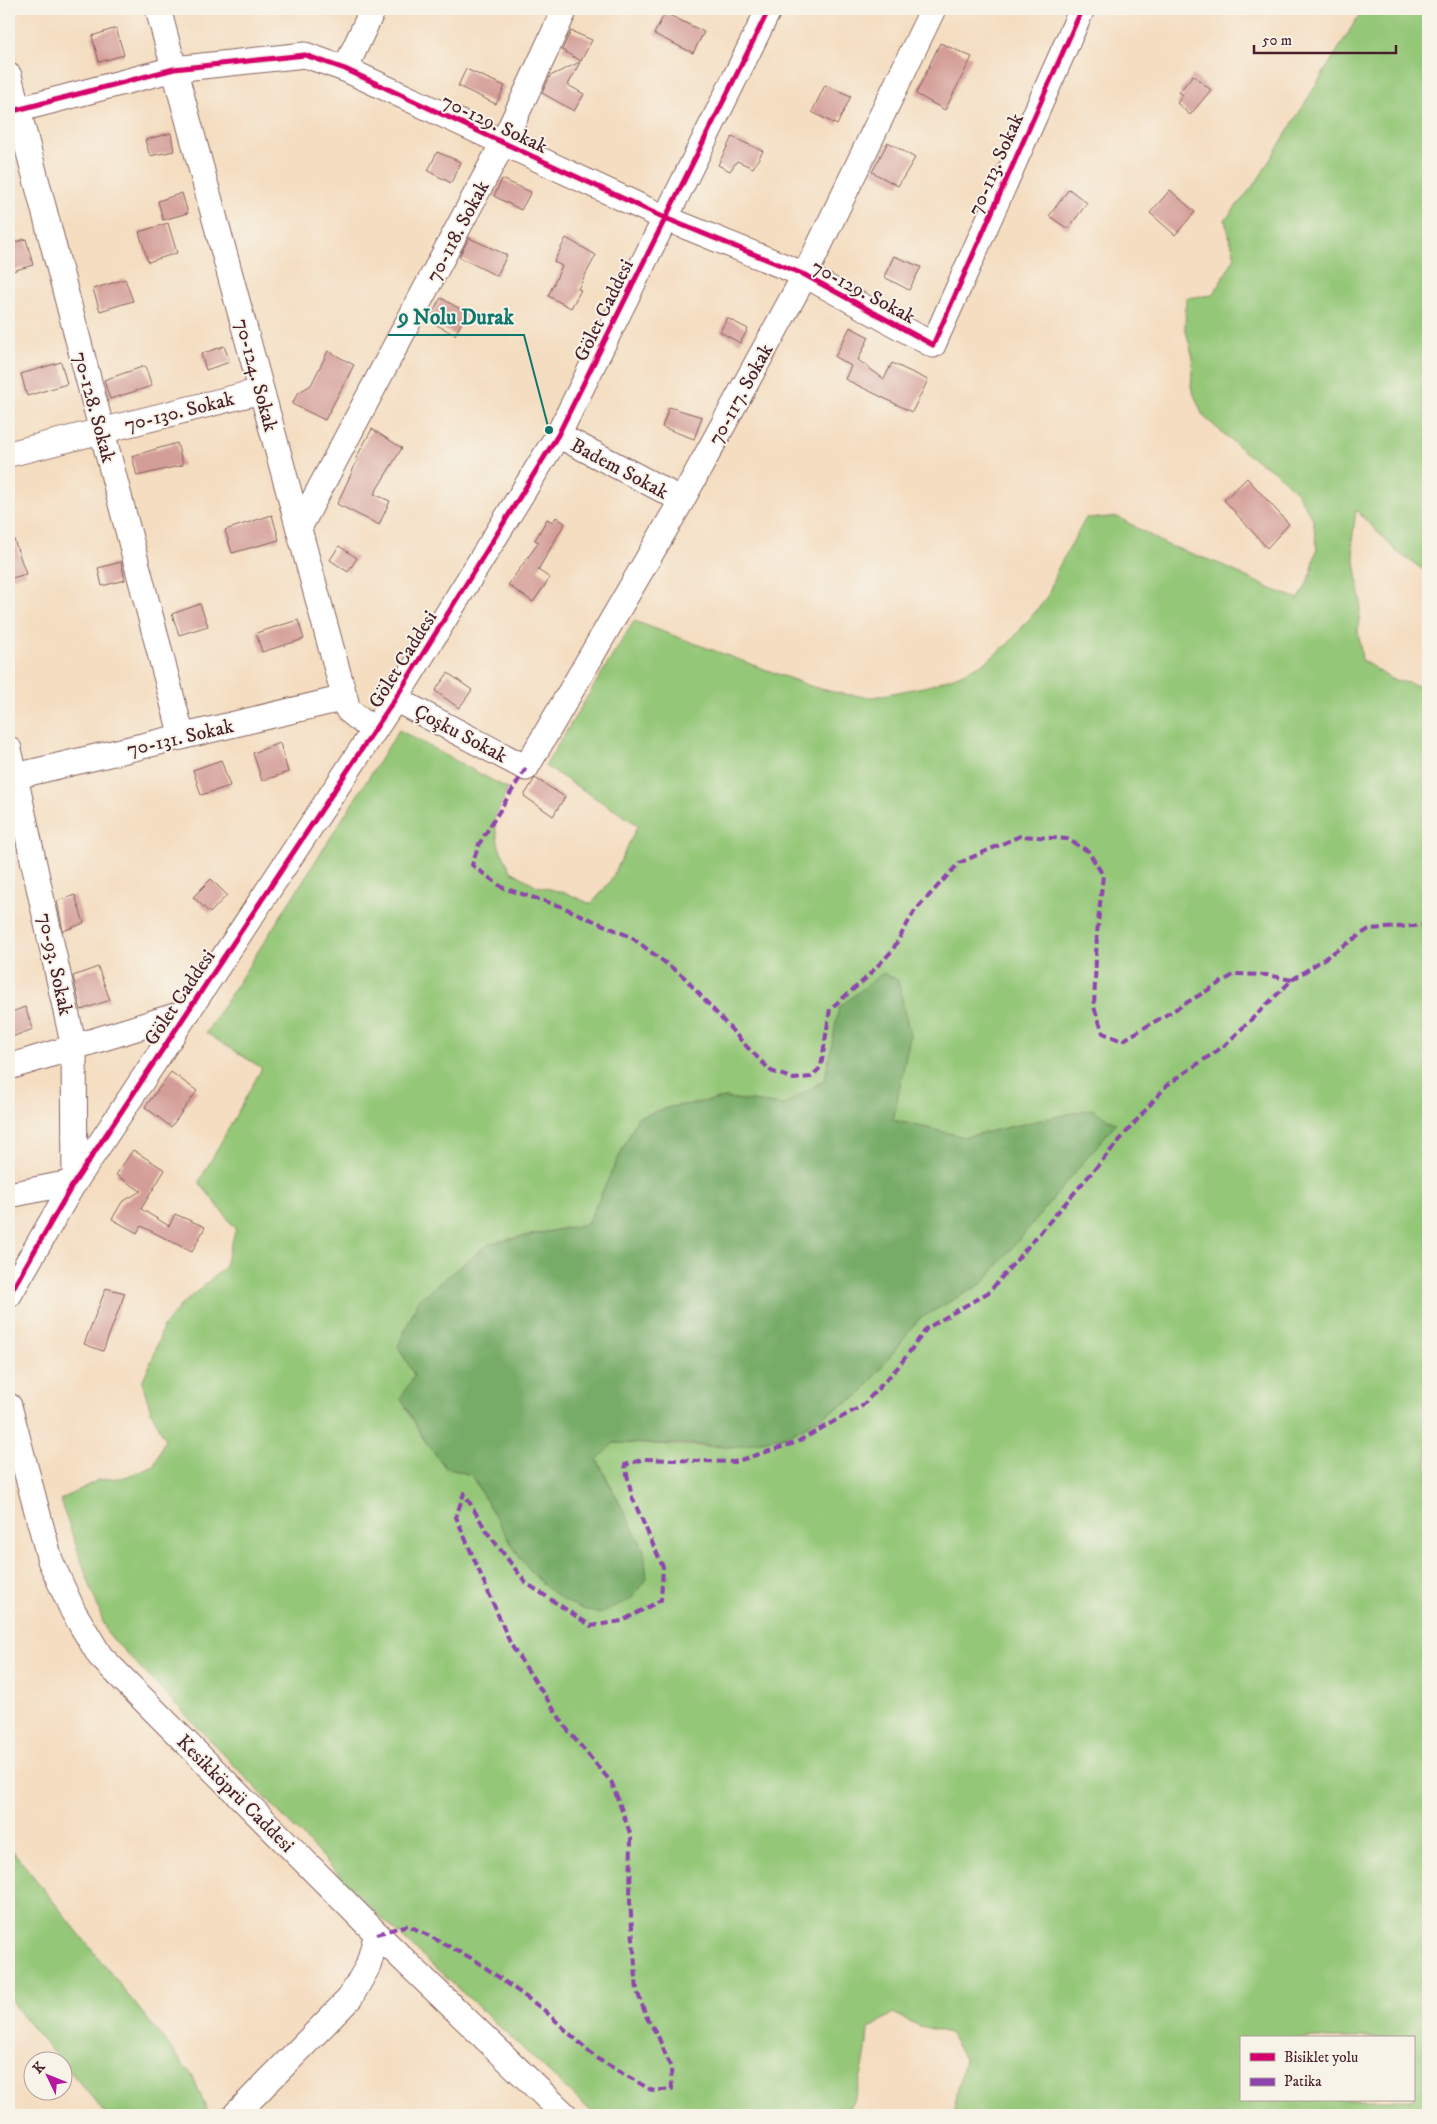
<svg xmlns="http://www.w3.org/2000/svg" width="1437" height="2124" font-family="'IM FELL DW Pica',serif">
	<style>
		.green { fill: #94c778; stroke: #6f7352; fill-rule: evenodd }
		.forest { fill: #77ac68; stroke: #60664a }
		.building { fill: #d49e98 }
		.lines { fill: none; stroke-linecap: round; stroke-linejoin: round }
		.minor-casing { stroke: #86625f; stroke-width: 27 }
		.minor { stroke: #fff; stroke-width: 25 }
		.quiet { stroke: #8e44ad; stroke-width: 4; stroke-dasharray: 8 4; stroke-linecap: butt }
		.cycleway-casing { stroke: #f7f3e8; stroke-width: 8 }
		.cycleway { stroke: #d6006c; stroke-width: 5 }
		.labels { text-anchor: middle; stroke-width: 4; stroke-linejoin: round; paint-order: stroke }
		.street-label { font-size: 20px; fill: #4a1f2b; stroke: #f7f3e8 }
		.leader { fill: none; stroke: #0f766e; stroke-width: 2 }
		.callout-dot { fill: #0f766e; stroke: #f7f3e8; stroke-width: 2 }
		.callout-label { font-size: 21px; text-anchor: middle; font-weight: bold; fill: #0f766e; stroke: #f7f3e8; stroke-width: 4; stroke-linejoin: round; paint-order: stroke }
	</style>
	<rect width="100%" height="100%" fill="#f7f3e8"/>
	<filter id="ink" filterUnits="userSpaceOnUse"><feTurbulence type="fractalNoise" baseFrequency=".02" numOctaves="2"/><feDisplacementMap in="SourceGraphic" scale="10" xChannelSelector="R" yChannelSelector="G"/><feConvolveMatrix kernelMatrix="1 2 1 2 8 2 1 2 1" color-interpolation-filters="sRGB"/></filter>
	<filter id="wash" filterUnits="userSpaceOnUse"><feTurbulence type="fractalNoise" baseFrequency=".0096" numOctaves="4" result="noise"/><feDisplacementMap in="SourceGraphic" scale="20" xChannelSelector="R" yChannelSelector="G"/><feGaussianBlur stdDeviation="1.12" result="paint"/><feColorMatrix in="noise" values="0 0 0 0 0 0 0 0 0 0 0 0 0 0 0 0 0 1.4 0 .05"/><feComposite in="paint" operator="in"/></filter>
	<g filter="url(#wash)">
		<rect width="100%" height="100%" fill="#f4ddc0"/>
		<g class="green">
			<path d="M 1363,9 L 1428,9 L 1428,573 L 1397,552 L 1356,510 L 1352,541 L 1361,601 L 1358,630 L 1362,660 L 1391,679 L 1428,688 L 1428,2115 L 953,2115 L 964,2059 L 949,2033 L 920,2026 L 893,2013 L 868,2030 C 866,2061 860,2087 847,2115 L 595,2115 L 374,1911 L 107,1633 L 60,1500 L 98,1480 L 128,1477 L 154,1466 L 165,1439 L 151,1411 L 142,1382 L 154,1355 L 163,1327 L 180,1306 L 224,1268 L 236,1229 L 199,1182 L 262,1068 L 206,1033 L 399,730 L 508,789 L 494,819 L 499,847 L 511,871 L 537,886 L 566,893 L 591,904 L 610,882 L 638,825 L 545,766 L 634,621 L 813,687 L 842,694 L 873,697 L 928,686 L 959,675 L 986,662 L 1009,643 L 1047,598 L 1057,570 L 1086,518 L 1118,517 L 1165,544 L 1220,564 L 1271,589 L 1299,599 L 1310,577 L 1317,548 L 1313,519 L 1297,493 L 1275,471 L 1248,455 L 1203,416 L 1191,387 L 1193,358 L 1185,328 L 1186,298 L 1213,295 L 1235,257 L 1225,220 L 1257,181 ZM 910,1036 L 893,1120 L 965,1137 L 1091,1109 L 1115,1123 L 983,1283 L 919,1319 L 860,1395 L 789,1435 L 734,1447 L 614,1443 L 597,1459 L 644,1550 L 539,1580 L 519,1557 L 471,1475 L 446,1468 L 423,1438 L 401,1399 L 490,1243 L 587,1224 L 638,1117 L 671,1107 L 726,1098 L 784,1105 L 825,1080 L 828,1060 ZM 1241,2038 L 1413,2038 L 1413,2100 L 1241,2100 Z"/>
			<path d="M 9,1846 L 192,2075 L 209,2115 L 107,2115 L 21,2014 L 9,1996 Z"/>
		</g>
		<path class="forest" d="M 883,973 L 898,980 L 910,1036 L 893,1120 L 965,1137 L 1091,1109 L 1116,1123 L 983,1283 L 919,1319 L 860,1395 L 789,1435 L 734,1447 L 690,1444 L 614,1443 L 597,1460 L 644,1550 L 647,1578 L 631,1599 L 600,1614 C 590,1611 580,1609 571,1604 C 525,1583 497,1516 471,1475 L 446,1468 L 423,1438 L 401,1398 L 414,1375 L 398,1346 L 419,1299 L 490,1243 L 587,1224 L 638,1117 L 671,1107 L 726,1098 L 784,1105 L 825,1080 L 839,1007 Z"/>
		<g id="blocks">
			<g class="building">
				<path d="M 665,13 L 704,32 L 693,53 L 654,34 Z"/>
				<path d="M 116,28 L 124,55 L 99,62 L 92,36 Z"/>
				<path d="M 571,31 L 592,40 L 581,61 L 562,50 Z"/>
				<path d="M 940,43 L 972,57 L 945,110 L 916,94 Z"/>
				<path d="M 580,62 L 568,85 L 584,94 L 574,111 L 542,93 L 550,76 Z"/>
				<path d="M 466,69 L 505,86 L 496,104 L 458,86 Z"/>
				<path d="M 1193,75 L 1211,90 L 1190,115 L 1177,103 L 1183,95 L 1179,92 Z"/>
				<path d="M 825,85 L 851,96 L 837,125 L 812,112 Z"/>
				<path d="M 171,133 L 174,151 L 150,156 L 145,140 Z"/>
				<path d="M 732,137 L 763,151 L 753,168 L 737,161 L 730,171 L 718,165 Z"/>
				<path d="M 888,142 L 915,158 L 898,186 L 872,172 Z"/>
				<path d="M 437,152 L 461,162 L 451,183 L 428,171 Z"/>
				<path d="M 502,179 L 531,192 L 521,210 L 494,196 Z"/>
				<path d="M 1069,189 L 1087,203 L 1068,229 L 1049,216 Z"/>
				<path d="M 1170,190 L 1195,212 L 1175,235 L 1150,213 Z"/>
				<path d="M 182,193 L 188,213 L 163,220 L 158,201 Z"/>
				<path d="M 168,223 L 177,253 L 148,262 L 139,232 Z"/>
				<path d="M 469,238 L 507,255 L 497,276 L 459,257 Z"/>
				<path d="M 566,238 L 596,255 L 578,289 L 581,290 L 571,308 L 548,296 L 562,266 L 554,262 Z"/>
				<path d="M 26,239 L 33,265 L 9,272 L 9,244 Z"/>
				<path d="M 894,256 L 921,267 L 909,290 L 884,277 Z"/>
				<path d="M 125,279 L 133,301 L 100,311 L 93,289 Z"/>
				<path d="M 441,298 L 467,313 L 455,335 L 428,320 Z"/>
				<path d="M 727,318 L 748,329 L 740,343 L 720,332 Z"/>
				<path d="M 850,327 L 869,337 L 858,360 L 884,379 L 892,363 L 928,380 L 912,412 L 845,379 L 851,366 L 835,357 Z"/>
				<path d="M 224,346 L 230,362 L 206,370 L 201,354 Z"/>
				<path d="M 328,351 L 354,365 L 325,420 L 292,404 L 298,393 L 311,385 Z"/>
				<path d="M 61,362 L 67,384 L 27,396 L 21,374 Z"/>
				<path d="M 145,366 L 152,386 L 110,399 L 104,380 Z"/>
				<path d="M 669,407 L 702,417 L 694,439 L 662,427 Z"/>
				<path d="M 372,429 L 402,448 L 374,494 L 390,501 L 379,525 L 337,504 L 358,459 L 356,458 Z"/>
				<path d="M 177,443 L 183,465 L 137,476 L 132,456 Z"/>
				<path d="M 1247,478 L 1289,524 L 1267,548 L 1224,500 Z"/>
				<path d="M 272,515 L 279,540 L 232,553 L 225,530 Z"/>
				<path d="M 556,517 L 565,523 L 538,570 L 550,578 L 533,602 L 508,585 L 539,542 L 535,540 L 547,519 L 553,522 Z"/>
				<path d="M 9,531 L 11,531 L 26,574 L 9,579 Z"/>
				<path d="M 339,546 L 357,558 L 348,572 L 330,560 Z"/>
				<path d="M 121,562 L 125,580 L 102,586 L 98,568 Z"/>
				<path d="M 200,604 L 208,626 L 179,635 L 172,614 Z"/>
				<path d="M 298,620 L 304,639 L 262,652 L 256,633 Z"/>
				<path d="M 448,673 L 472,690 L 459,708 L 435,691 Z"/>
				<path d="M 280,743 L 288,772 L 262,781 L 253,753 Z"/>
				<path d="M 221,760 L 230,786 L 201,795 L 193,770 Z"/>
				<path d="M 535,778 L 565,797 L 553,816 L 524,796 Z"/>
				<path d="M 211,879 L 227,895 L 210,913 L 193,897 Z"/>
				<path d="M 75,895 L 84,923 L 63,931 L 57,901 Z"/>
				<path d="M 98,967 L 110,1000 L 81,1010 L 73,976 Z"/>
				<path d="M 25,1007 L 33,1029 L 9,1038 L 9,1013 Z"/>
				<path d="M 171,1072 L 197,1091 L 171,1127 L 145,1107 Z"/>
				<path d="M 133,1150 L 165,1170 L 141,1209 L 169,1226 L 175,1214 L 205,1227 L 192,1252 L 141,1226 L 137,1233 L 112,1219 L 122,1202 L 141,1191 L 116,1175 Z"/>
				<path d="M 106,1288 L 125,1293 L 103,1351 L 84,1344 Z"/>
			</g>
		</g>
	</g>
	<g filter="url(#ink)">
		<use href="#blocks" fill-opacity="0" stroke="#86625f" stroke-width="1"/>
		<g class="lines">
			<g class="minor-casing">
				<g id="minor">
					<path d="M 158,9 L 348,710 L 374,731"/>
					<path d="M 345,69 L 373,9"/>
					<path d="M 9,76 L 182,737"/>
					<path d="M 9,112 L 174,69 L 305,55 L 345,69 L 665,218 L 805,275 L 933,345 L 1082,9"/>
					<path d="M 558,435 L 682,500"/>
					<path d="M 9,454 L 261,391"/>
					<path d="M 299,528 L 503,143 L 565,9"/>
					<path d="M 395,699 L 526,768 L 682,500 L 805,275 L 933,9"/>
					<path d="M 9,749 L 74,1048 L 75,1182 L 9,1195"/>
					<path d="M 16,776 L 345,698"/>
					<path d="M 9,1067 L 188,1012"/>
					<path d="M 9,1295 L 72,1186 L 395,699 L 558,435 L 769,9"/>
					<path d="M 9,1406 L 50,1560 L 73,1611 L 100,1656 L 377,1934 L 565,2115"/>
					<path d="M 235,2115 L 350,1998 L 368,1966 L 377,1934"/>
				</g>
			</g>
			<use href="#minor" class="minor"/>
			<g class="quiet">
				<path d="M 526,768 L 479,844 L 472,865 L 503,888 L 560,906 L 631,937 L 683,976 L 748,1048 L 771,1071 L 794,1079 L 811,1077 L 821,1067 L 830,1009 L 864,980 L 892,951 L 914,912 L 959,863 L 1020,836 L 1067,839 L 1088,851 L 1103,875 L 1097,933 L 1094,1007 L 1103,1033 L 1122,1041 L 1235,974 L 1268,975 L 1292,980"/>
				<path d="M 377,1934 L 408,1925 L 475,1960 L 544,2010 L 596,2058 L 653,2091 L 672,2089 L 671,2068 L 658,2036 L 647,2018 L 637,1991 L 630,1902 L 631,1836 L 612,1783 L 569,1732 L 511,1645 L 456,1517 L 464,1493 L 487,1532 L 526,1583 L 591,1626 L 622,1621 L 661,1600 L 663,1567 L 632,1497 L 625,1465 L 644,1459 L 734,1462 L 795,1443 L 862,1406 L 899,1366 L 927,1328 L 989,1292 L 1167,1085 L 1224,1046 L 1292,980 L 1369,929 L 1428,925"/>
			</g>
			<g class="cycleway-casing">
				<g id="cycleway">
					<path d="M 9,112 L 174,69 L 305,55 L 345,69 L 665,218 L 805,275 L 933,345 L 1082,9"/>
					<path d="M 9,1295 L 72,1186 L 395,699 L 558,435 L 769,9"/>
				</g>
			</g>
			<use href="#cycleway" class="cycleway"/>
		</g>
	</g>
	<g class="labels">
		<g class="street-label">
			<text transform="translate(495 123) rotate(25)" y="7">70-129. Sokak</text>
			<text transform="translate(995 164) rotate(-66)" y="7">70-113. Sokak</text>
			<text transform="translate(457 231) rotate(-62)" y="7">70-118. Sokak</text>
			<text transform="translate(864 291) rotate(28)" y="7">70-129. Sokak</text>
			<text transform="translate(603 310) rotate(-64)" y="7">Gölet Caddesi</text>
			<text transform="translate(257 375) rotate(75)" y="7">70-124. Sokak</text>
			<text transform="translate(740 394) rotate(-61)" y="7">70-117. Sokak</text>
			<text transform="translate(95 407) rotate(75)" y="7">70-128. Sokak</text>
			<text transform="translate(179 411) rotate(-14)" y="7">70-130. Sokak</text>
			<text transform="translate(620 468) rotate(28)" y="7">Badem Sokak</text>
			<text transform="translate(402 659) rotate(-58)" y="7">Gölet Caddesi</text>
			<text transform="translate(461 733) rotate(28)" y="7">Çoşku Sokak</text>
			<text transform="translate(180 737) rotate(-13)" y="7">70-131. Sokak</text>
			<text transform="translate(56 964) rotate(78)" y="7">70-93. Sokak</text>
			<text transform="translate(179 997) rotate(-56)" y="7">Gölet Caddesi</text>
			<text transform="translate(236 1793) rotate(45)" y="7">Kesikköprü Caddesi</text>
		</g>
	</g>
	<path class="leader" d="M549 430L524 335H388"/>
	<circle class="callout-dot" cx="549" cy="430" r="5"/>
	<g class="callout-label">
		<text x="456" y="324">9 Nolu Durak</text>
	</g>
	<rect width="1437" height="2124" fill="none" stroke="#f7f3e8" stroke-width="30"/>
	<rect x="1240" y="2036" width="175" height="65" fill="#f7f3e8" stroke="#b29e9c"/>
	<rect x="1250" y="2053" width="25" height="8" fill="#d6006c" stroke="#b29e9c"/>
	<text x="1284" y="2062" font-size="15" fill="#4a1f2b">Bisiklet yolu</text>
	<rect x="1250" y="2078" width="25" height="8" fill="#8e44ad" stroke="#b29e9c"/>
	<text x="1284" y="2086" font-size="15" fill="#4a1f2b">Patika</text>
	<g transform="translate(48 2076) rotate(313)"><circle r="24" fill="#f7f3e8" stroke="#b29e9c"/>
	<path d="M0-4L9 19L0 12L-9 19Z" fill="#b5179e"/>
	<text y="-8" font-size="14" font-weight="bold" text-anchor="middle" fill="#4a1f2b">K</text>
	</g>
	<path d="M1254 45v8h142v-8" fill="none" stroke="#4a1f2b" stroke-width="2.5"/>
	<text x="1262" y="45" font-size="15" fill="#4a1f2b" stroke="#f7f3e8" stroke-width="4" paint-order="stroke">50 m</text>
</svg>
